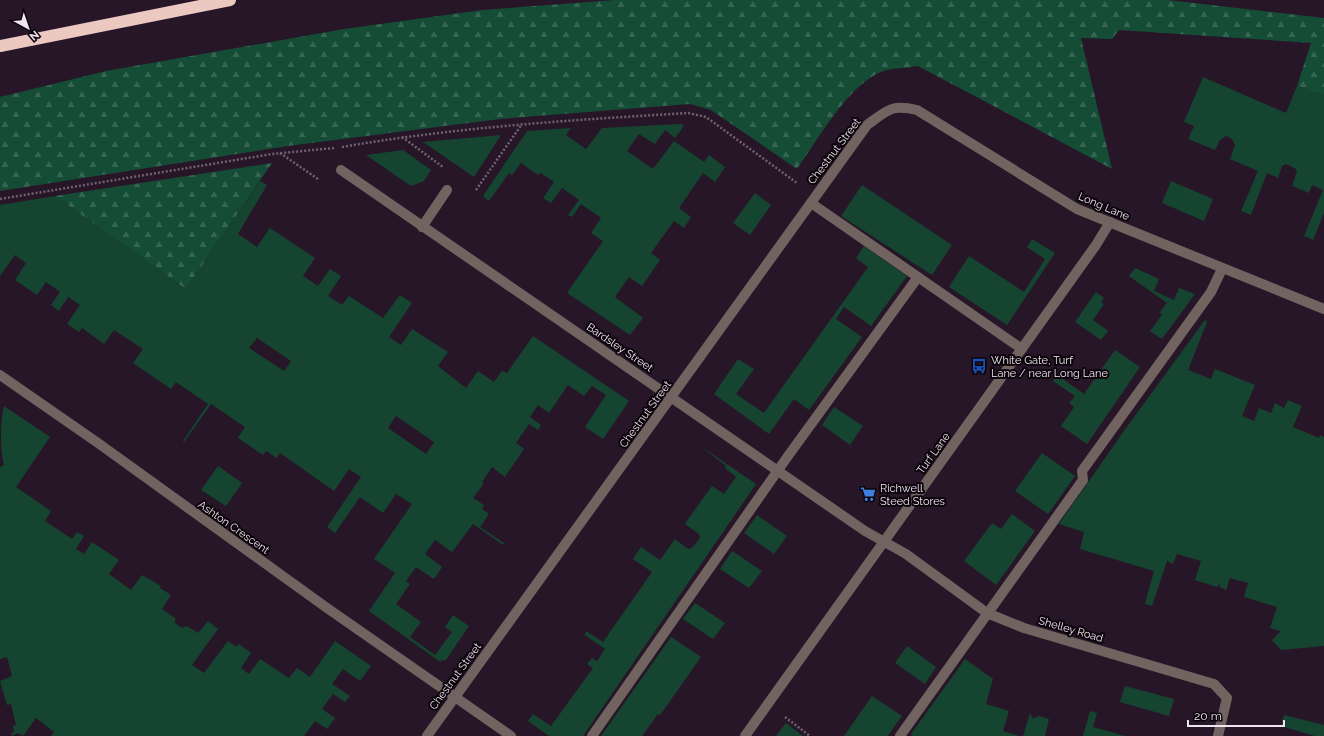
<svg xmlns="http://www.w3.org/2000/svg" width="1324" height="736" font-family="Raleway,sans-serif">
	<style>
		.green { fill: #154531; fill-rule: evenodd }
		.forest { fill: url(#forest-firs) }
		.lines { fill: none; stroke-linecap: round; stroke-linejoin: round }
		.path { stroke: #716271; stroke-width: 2.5; stroke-dasharray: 2 2; stroke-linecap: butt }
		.minor { stroke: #716460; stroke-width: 10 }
		.highway { stroke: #ebc8c0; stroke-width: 12 }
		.labels { text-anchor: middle; stroke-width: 4; stroke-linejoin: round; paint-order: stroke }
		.street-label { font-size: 11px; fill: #f0e4f0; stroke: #0b050b }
		.poi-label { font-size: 11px; fill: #f0e4f0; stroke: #0b050b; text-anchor: start }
	</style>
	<defs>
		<pattern id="forest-firs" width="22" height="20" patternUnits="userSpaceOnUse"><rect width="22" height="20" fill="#144c35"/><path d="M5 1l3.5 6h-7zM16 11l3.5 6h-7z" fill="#366653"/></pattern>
	</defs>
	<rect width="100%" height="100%" fill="#271627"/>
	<g class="green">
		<path d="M 1203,77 L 1286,113 L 1297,86 L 1324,95 L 1324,213 L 1313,240 L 1304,236 L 1323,190 L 1312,185 L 1309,193 L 1292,186 L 1297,172 L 1296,169 L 1286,164 L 1282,166 L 1278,178 L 1267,173 L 1251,215 L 1241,211 L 1258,171 L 1230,159 L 1235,145 L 1232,139 L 1226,136 L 1220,140 L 1215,150 L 1188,139 L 1194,126 L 1184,122 Z"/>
		<path d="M 681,124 L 684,126 L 675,138 L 665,130 L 655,144 L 639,134 L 627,151 L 653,169 L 674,141 L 704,162 L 709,155 L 725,167 L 715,182 L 703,173 L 679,208 L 691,217 L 684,228 L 674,221 L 651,253 L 660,260 L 642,286 L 629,277 L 615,297 L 643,318 L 630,335 L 567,293 L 603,241 L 591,233 L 601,218 L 581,204 L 572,217 L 568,215 L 579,200 L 562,188 L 551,203 L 543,198 L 554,182 L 541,173 L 538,175 L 521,163 L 512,175 L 509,173 L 489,201 L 483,196 L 527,131 L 571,128 L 566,135 L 586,149 L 602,128 Z"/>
		<path d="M 501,135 L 474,177 L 423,142 Z"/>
		<path d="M 403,150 L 431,170 L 424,181 L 411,186 L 366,155 Z"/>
		<path d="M 260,181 L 267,185 L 238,234 L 257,247 L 270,228 L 315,258 L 303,276 L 318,286 L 330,269 L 341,276 L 328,296 L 342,305 L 349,296 L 383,318 L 400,295 L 412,303 L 389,337 L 401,345 L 412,329 L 448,352 L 438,366 L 466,388 L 478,371 L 494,382 L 502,371 L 507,373 L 533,336 L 629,401 L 603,439 L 585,427 L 606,395 L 592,386 L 584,396 L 568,385 L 549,413 L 538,405 L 530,417 L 541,425 L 538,430 L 529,424 L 516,443 L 524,449 L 505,477 L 492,467 L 482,482 L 484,483 L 473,498 L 484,505 L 482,509 L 489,514 L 480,527 L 504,543 L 503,545 L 473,524 L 452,552 L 435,540 L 425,554 L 442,567 L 434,579 L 416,567 L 406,581 L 410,584 L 396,604 L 421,622 L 410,637 L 435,655 L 452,632 L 445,627 L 453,615 L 469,626 L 446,660 L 439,661 L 369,611 L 395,573 L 374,559 L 412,504 L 396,494 L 383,513 L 360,497 L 335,533 L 327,527 L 361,477 L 349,469 L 334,491 L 280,453 L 277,458 L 266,451 L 263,455 L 238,438 L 245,427 L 211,404 L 184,442 L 183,441 L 208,404 L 176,382 L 171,389 L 133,363 L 143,349 L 114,330 L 104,344 L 82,328 L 79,332 L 67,324 L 80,305 L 68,297 L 59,311 L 51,305 L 60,292 L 46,282 L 37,295 L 15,280 L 26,263 L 15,255 L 0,276 L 0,205 L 55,196 L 186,289 ZM 257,338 L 291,361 L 284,371 L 249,348 ZM 396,416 L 434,442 L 426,454 L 388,428 Z"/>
		<path d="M 1171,181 L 1213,199 L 1204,221 L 1162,203 Z"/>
		<path d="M 862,185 L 952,245 L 932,275 L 841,216 Z"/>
		<path d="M 755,193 L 771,205 L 750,235 L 733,223 Z"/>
		<path d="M 1032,239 L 1055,253 L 1007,325 L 949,287 L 969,256 L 1024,292 L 1045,259 L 1027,247 Z"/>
		<path d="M 864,246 L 907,276 L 871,326 L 844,307 L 836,319 L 862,337 L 809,410 L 794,399 L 769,434 L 714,394 L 738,359 L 754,369 L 736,394 L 764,413 L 868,267 L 856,258 Z"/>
		<path d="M 1135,268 L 1159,279 L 1154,291 L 1174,300 L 1179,288 L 1195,294 L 1162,339 L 1150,331 L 1162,315 L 1160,312 L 1167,303 L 1129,276 Z"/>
		<path d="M 1096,292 L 1104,298 L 1101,302 L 1104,304 L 1093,320 L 1108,331 L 1101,340 L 1075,322 Z"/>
		<path d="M 1205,320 L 1207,322 L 1188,370 L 1211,379 L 1215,369 L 1255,385 L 1242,416 L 1254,421 L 1259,408 L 1271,413 L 1275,403 L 1284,408 L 1288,400 L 1302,406 L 1293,427 L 1319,438 L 1320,435 L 1324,437 L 1324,646 L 1281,650 L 1272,640 L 1281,631 L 1270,628 L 1277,607 L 1244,597 L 1248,583 L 1230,578 L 1226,590 L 1220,587 L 1220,584 L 1217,587 L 1195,580 L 1201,561 L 1177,554 L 1173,564 L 1167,561 L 1152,606 L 1145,604 L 1154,571 L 1080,549 L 1084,532 L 1059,524 L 1126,428 Z"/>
		<path d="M 1115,350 L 1140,367 L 1087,444 L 1061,426 L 1074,407 L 1069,403 L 1075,396 L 1053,381 L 1057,375 L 1084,394 Z"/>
		<path d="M 4,406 L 50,437 L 16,487 L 51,511 L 45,521 L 72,539 L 77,532 L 84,536 L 76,549 L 84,554 L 92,542 L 119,560 L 109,574 L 131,590 L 142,575 L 161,586 L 160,588 L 171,595 L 162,609 L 175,618 L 175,623 L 182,628 L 187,626 L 198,633 L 208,621 L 218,629 L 192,665 L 204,673 L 228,641 L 236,647 L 239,644 L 251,653 L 241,668 L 249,674 L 260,659 L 289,678 L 297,668 L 310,677 L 335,641 L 371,666 L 360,681 L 343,669 L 332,684 L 350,696 L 345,702 L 333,694 L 322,709 L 335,718 L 327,729 L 315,721 L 304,736 L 51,736 L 54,732 L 36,718 L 23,736 L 18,733 L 12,736 L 11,733 L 14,732 L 13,726 L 16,725 L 11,704 L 7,705 L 0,681 L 12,676 L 7,657 L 0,659 L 0,467 L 4,465 C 0,451 0,418 4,406 Z"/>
		<path d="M 834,407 L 863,426 L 850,445 L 822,425 Z"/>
		<path d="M 699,445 L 756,484 L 583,736 L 549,736 L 528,721 L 533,714 L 551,726 L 593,668 L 587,664 L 592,658 L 597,661 L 605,649 L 585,635 L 586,631 L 603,642 L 652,572 L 633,559 L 641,547 L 660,560 L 675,539 L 688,549 L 692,548 L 700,538 L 699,534 L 685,524 L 686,522 L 712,486 L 724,494 L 736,477 L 725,468 L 726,466 Z"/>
		<path d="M 1042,453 L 1075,476 L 1048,514 L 1015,491 Z"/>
		<path d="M 218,466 L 242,483 L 226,506 L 201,490 Z"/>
		<path d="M 1012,514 L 1035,531 L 996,585 L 964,561 L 992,523 L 1001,529 Z"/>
		<path d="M 757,515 L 787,536 L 774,554 L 744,533 Z"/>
		<path d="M 732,551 L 762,571 L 749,588 L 720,569 Z"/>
		<path d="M 695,603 L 725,623 L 713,639 L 683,619 Z"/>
		<path d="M 671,637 L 701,657 L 663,711 L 660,715 L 658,714 L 642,736 L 601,736 Z"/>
		<path d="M 907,646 L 936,667 L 925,684 L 895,663 Z"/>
		<path d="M 965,659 L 993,679 L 986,704 L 1009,711 L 1003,731 L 1020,736 L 913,736 L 911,734 Z"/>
		<path d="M 1125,686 L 1174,699 L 1169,716 L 1120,702 Z"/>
		<path d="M 872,696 L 902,716 L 889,734 L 888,736 L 844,736 Z"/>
		<path d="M 1090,711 L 1097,713 L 1093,727 L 1125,736 L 1083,736 Z"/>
		<path d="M 1030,713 L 1033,719 L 1039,716 L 1049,719 L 1045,736 L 1023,736 Z"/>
		<path d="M 1284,715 L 1324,725 L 1324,736 L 1315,736 L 1281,726 Z"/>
		<path d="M 786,723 L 803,736 L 776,736 Z"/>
	</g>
	<g class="forest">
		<path d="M 615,0 L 1168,0 L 1324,18 L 1324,95 L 1297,86 L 1311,43 L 1119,30 L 1112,39 L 1081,38 L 1112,169 L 918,66 C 908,68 897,68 887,70 C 851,79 818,140 797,169 L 711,110 L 690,104 L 500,119 L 288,146 L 0,191 L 0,97 L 106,71 L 344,29 L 482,10 Z"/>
		<path d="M 272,163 L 186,289 L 55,196 Z"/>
	</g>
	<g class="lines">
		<g class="path">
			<path d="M 402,137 L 443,167"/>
			<path d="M 342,147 C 457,127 572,120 688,113 L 706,117 L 797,183"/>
			<path d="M 280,153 L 318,179"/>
			<path d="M 476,190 L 522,124"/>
			<path d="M 0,199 L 272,154 L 334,148"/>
			<path d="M 785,717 L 810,736"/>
		</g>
		<g class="minor">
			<path d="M 341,170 L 865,531 L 906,554 L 987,613 L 1024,628 L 1214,684 L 1227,698 L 1218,736"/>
			<path d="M 811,203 L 1022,349"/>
			<path d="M 422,227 L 447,190"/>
			<path d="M 0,375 L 98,443 L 327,608 L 511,736"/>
			<path d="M 427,736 L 867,125 C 888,110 891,104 917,110 L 1077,209 L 1324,309"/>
			<path d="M 592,736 L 788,456 L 918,277"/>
			<path d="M 745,736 L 1096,245 L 1110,222"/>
			<path d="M 900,736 L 1083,480 L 1082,471 L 1211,292 L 1222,269"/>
		</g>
		<path class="highway" d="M 0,46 L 230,0"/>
	</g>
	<defs>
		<g id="bus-bare" transform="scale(1.2)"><path d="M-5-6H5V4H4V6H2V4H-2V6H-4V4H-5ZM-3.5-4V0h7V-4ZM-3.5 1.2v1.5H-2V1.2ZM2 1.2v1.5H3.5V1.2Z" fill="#1a4fb4" stroke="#0b050b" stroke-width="2.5" paint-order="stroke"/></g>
		<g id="supermarket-bare" transform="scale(1.2)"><path d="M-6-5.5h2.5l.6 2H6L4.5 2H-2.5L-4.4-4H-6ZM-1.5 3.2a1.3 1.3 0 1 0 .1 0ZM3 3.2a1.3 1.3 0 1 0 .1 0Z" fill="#3f7fe0" stroke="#0b050b" stroke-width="2.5" paint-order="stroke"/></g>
	</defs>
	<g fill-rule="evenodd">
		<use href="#bus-bare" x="979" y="366"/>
		<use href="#supermarket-bare" x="868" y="494"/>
	</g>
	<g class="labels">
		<g class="street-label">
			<text transform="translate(834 151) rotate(-53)" y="4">Chestnut Street</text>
			<text transform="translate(1104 206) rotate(23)" y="4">Long Lane</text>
			<text transform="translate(620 347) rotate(34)" y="4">Bardsley Street</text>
			<text transform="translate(645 414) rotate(-54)" y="4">Chestnut Street</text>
			<text transform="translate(933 453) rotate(-54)" y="4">Turf Lane</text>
			<text transform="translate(234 527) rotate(35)" y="4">Ashton Crescent</text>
			<text transform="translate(1071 629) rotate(16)" y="4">Shelley Road</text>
			<text transform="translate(455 676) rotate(-54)" y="4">Chestnut Street</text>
		</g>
		<g class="poi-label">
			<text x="991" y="364">White Gate, Turf<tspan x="991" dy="13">Lane / near Long Lane</tspan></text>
			<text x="880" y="492">Richwell<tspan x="880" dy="13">Steed Stores</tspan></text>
		</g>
	</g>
	<g transform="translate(28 28) rotate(140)" stroke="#0b050b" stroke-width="3" paint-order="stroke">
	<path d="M0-3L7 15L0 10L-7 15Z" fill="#f0e4f0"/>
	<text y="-6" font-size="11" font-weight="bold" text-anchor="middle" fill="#f0e4f0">N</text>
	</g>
	<path d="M1188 720v6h96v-6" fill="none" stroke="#f0e4f0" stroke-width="2"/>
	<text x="1194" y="720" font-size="12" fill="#f0e4f0" stroke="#0b050b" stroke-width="3" paint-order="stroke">20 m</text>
</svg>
